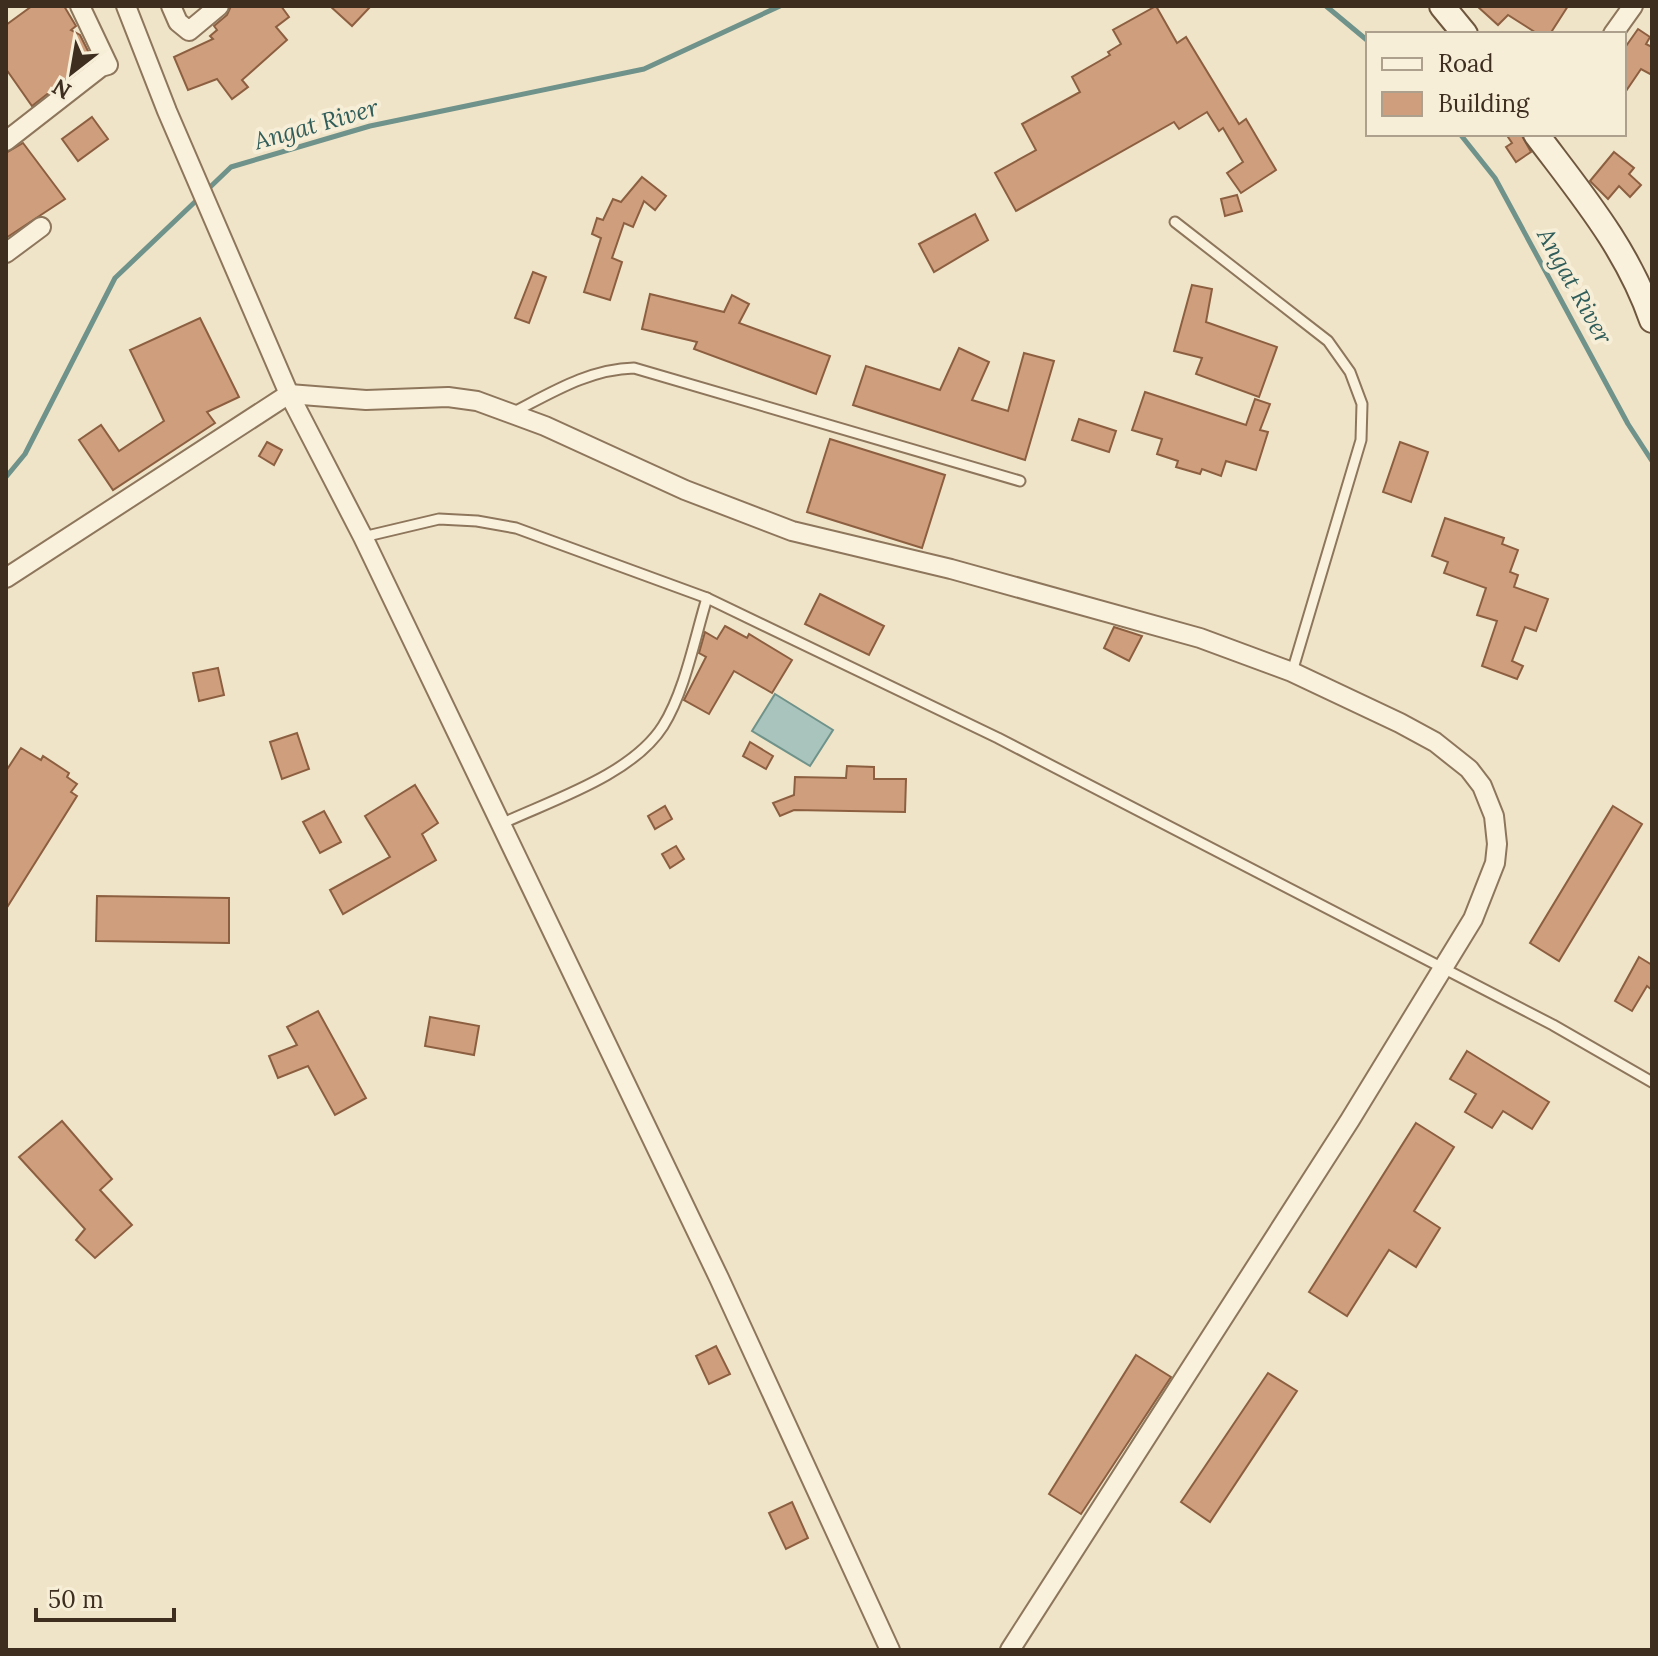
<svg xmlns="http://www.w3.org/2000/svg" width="1658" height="1656" viewBox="0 0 1658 1656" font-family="Lora,serif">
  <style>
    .water { fill: #a9c4bc; stroke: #6f938a; stroke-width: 2 }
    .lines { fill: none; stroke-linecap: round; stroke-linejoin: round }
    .stream { stroke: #6f938a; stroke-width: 5 }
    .building { fill: #cf9f7d; stroke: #8d5f41; stroke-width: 2 }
    .lane-casing { stroke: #8d765c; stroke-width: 13 }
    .street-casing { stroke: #8d765c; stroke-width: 22 }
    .secondary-casing { stroke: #6f573f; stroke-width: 28 }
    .lane { stroke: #faf1dc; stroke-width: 9 }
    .street { stroke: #faf1dc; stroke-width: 18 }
    .secondary { stroke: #faf1dc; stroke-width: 24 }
    .labels { text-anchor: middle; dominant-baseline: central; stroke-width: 8; stroke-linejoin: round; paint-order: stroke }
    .water-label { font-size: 24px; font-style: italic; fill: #2f5d5a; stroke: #f7eed8 }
  </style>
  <rect width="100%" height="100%" fill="#f0e4c8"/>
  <path class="water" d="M775,694L833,730L810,766L752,731Z"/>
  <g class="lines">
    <g class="stream">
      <path d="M1326,6L1368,41"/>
      <path d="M1460,134L1495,178L1628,424L1652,461"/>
      <path d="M206,191L231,167L370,126L644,69L780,6"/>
      <path d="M6,477L25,454L115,278L199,198"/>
    </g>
  </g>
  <g class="building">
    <path d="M32,6H64L76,26L71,30L80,35L92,59L32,106L6,69V25Z"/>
    <path d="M231,6H281L289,17L276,27L287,40L242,80L248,87L232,99L217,79L188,90L174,57L213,39L210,36L217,30L214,26L227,15Z"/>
    <path d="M330,6H371L352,26Z"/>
    <path d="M1156,6L1177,43L1186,37L1239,124L1246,119L1276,170L1241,193L1227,173L1243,162L1223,128L1219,131L1207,112L1179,129L1174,122L1016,211L995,173L1036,150L1022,124L1080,92L1072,77L1110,55L1108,52L1121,44L1113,30Z"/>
    <path d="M1477,6H1568L1550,34H1538L1508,15L1498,25Z"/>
    <path d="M1638,29L1650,37L1646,44L1652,47V75L1641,69L1624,94V49Z"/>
    <path d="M92,117L108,139L78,161L62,139Z"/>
    <path d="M1506,134H1521L1531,152L1516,162L1506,147L1512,143Z"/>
    <path d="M23,143L65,199L6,238V153Z"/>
    <path d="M1614,152L1634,168L1629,174L1641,185L1630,197L1619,186L1608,199L1590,181Z"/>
    <path d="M642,177L666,196L655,210L644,201L633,227L624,223L612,258L622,262L610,300L584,292L601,238L592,234L597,218L603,220L613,199L621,202Z"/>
    <path d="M1237,195L1242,211L1225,216L1221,199Z"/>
    <path d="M975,214L988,240L934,272L919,244Z"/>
    <path d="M533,272L546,277L529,323L515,318Z"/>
    <path d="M1192,285L1212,289L1206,322L1277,347L1259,397L1196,374L1202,358L1174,351Z"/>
    <path d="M650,294L724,312L732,295L749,304L739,323L830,356L816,394L694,349L697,342L642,329Z"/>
    <path d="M200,318L239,397L207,412L215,423L113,490L79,440L101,425L119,451L164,421L130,350Z"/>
    <path d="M959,348L989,362L972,400L1008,411L1024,353L1054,361L1025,460L853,405L866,366L940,390Z"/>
    <path d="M1145,392L1246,425L1255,399L1270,404L1260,430L1268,432L1256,470L1226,461L1221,476L1202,469L1200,474L1176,467L1178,461L1157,454L1162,439L1132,430Z"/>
    <path d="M1079,419L1116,431L1109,452L1072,440Z"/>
    <path d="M830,439L945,475L922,548L807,512Z"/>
    <path d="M267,442L282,450L274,465L259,456Z"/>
    <path d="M1400,442L1428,452L1411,502L1383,492Z"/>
    <path d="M1445,518L1504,538L1502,544L1518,550L1510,572L1518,575L1514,587L1548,599L1536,631L1525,627L1512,661L1523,666L1517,679L1482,666L1497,621L1477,615L1486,588L1444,573L1448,562L1432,556Z"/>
    <path d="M820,594L884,626L869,655L805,624Z"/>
    <path d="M725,626L747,638L749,634L792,660L772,693L734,671L709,714L684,700L706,657L699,653L705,632L717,639Z"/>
    <path d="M1114,627L1142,636L1129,661L1104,648Z"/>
    <path d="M218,668L224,695L199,701L193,673Z"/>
    <path d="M297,733L309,769L282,779L270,742Z"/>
    <path d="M750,742L773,756L766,769L743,756Z"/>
    <path d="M21,748L41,760L43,756L69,773L67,777L77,784L71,792L77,796L6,909V771Z"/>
    <path d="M847,766L874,767V779H906L905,812L794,810L780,816L773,803L794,795L795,777L846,778Z"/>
    <path d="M415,785L438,823L422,834L436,860L343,914L330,890L390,857L365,816Z"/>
    <path d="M665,806L672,819L655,829L648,816Z"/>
    <path d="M1613,806L1642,824L1559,961L1530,943Z"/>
    <path d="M324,811L341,842L320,853L303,822Z"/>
    <path d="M676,846L684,859L670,868L662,854Z"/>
    <path d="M97,896L229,898V943L96,941Z"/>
    <path d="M1639,957L1652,965V990L1647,986L1632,1011L1615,1001Z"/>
    <path d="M318,1011L366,1098L335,1115L308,1066L278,1078L269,1056L297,1045L287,1027Z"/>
    <path d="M430,1017L479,1026L474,1055L425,1046Z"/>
    <path d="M1467,1051L1549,1102L1532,1129L1503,1111L1492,1128L1465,1112L1476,1094L1450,1079Z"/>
    <path d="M62,1121L112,1179L100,1190L132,1225L95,1258L76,1240L85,1229L19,1157Z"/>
    <path d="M1416,1123L1454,1147L1414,1211L1440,1228L1416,1267L1389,1250L1347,1316L1309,1292Z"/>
    <path d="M716,1346L730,1374L709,1384L696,1356Z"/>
    <path d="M1136,1355L1171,1377L1081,1514L1049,1494Z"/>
    <path d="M1268,1373L1297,1391L1210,1522L1181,1502Z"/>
    <path d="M792,1502L808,1538L786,1549L769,1513Z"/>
  </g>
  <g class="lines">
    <g class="lane-casing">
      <g id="lane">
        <path d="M1175,222L1328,341L1350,372L1362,404L1361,440L1292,672"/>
        <path d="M512,413C551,393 589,369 634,368L1020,481"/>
        <path d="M363,537L439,519L477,521L516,528L707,598L998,738L1553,1025L1652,1082"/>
        <path d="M501,824C552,800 632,775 663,726C685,691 695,637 707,598"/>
      </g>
    </g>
    <g class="street-casing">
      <g id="street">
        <path d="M126,6L167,111L289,394L363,537L719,1278L890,1650"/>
        <path d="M171,6L178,22L189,31L219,6"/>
        <path d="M1613,34L1633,6"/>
        <path d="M6,141L101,67L108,65L80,6"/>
        <path d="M6,253L41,227"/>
        <path d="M6,578L289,394L366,400L448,397L477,401L545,426L685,490L792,531L951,569L1200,638L1292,672L1400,723L1435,742L1469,769L1482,786L1494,816L1497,844L1495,863L1473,919L1350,1120L1010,1650"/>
      </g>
    </g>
    <g class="secondary-casing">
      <g id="secondary">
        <path d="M1442,6L1465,34"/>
        <path d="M1536,134C1581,194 1627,248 1652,320"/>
      </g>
    </g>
    <use href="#lane" class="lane"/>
    <use href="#street" class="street"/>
    <use href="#secondary" class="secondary"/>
  </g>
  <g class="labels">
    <g class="water-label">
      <text transform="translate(316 124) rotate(-16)">Angat River</text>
      <text transform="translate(1575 286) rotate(61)">Angat River</text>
    </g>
  </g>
  <rect width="1658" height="1656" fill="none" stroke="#3d2e20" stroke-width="16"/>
  <rect x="1366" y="32" width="260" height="104" fill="#f7eed8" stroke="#ada18e" stroke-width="2"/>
  <rect x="1382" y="58" width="40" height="12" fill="#faf1dc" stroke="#ada18e" stroke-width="2"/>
  <text x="1438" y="72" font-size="24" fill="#3d2e20">Road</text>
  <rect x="1382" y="92" width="40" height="24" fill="#cf9f7d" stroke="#ada18e" stroke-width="2"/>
  <text x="1438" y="112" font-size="24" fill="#3d2e20">Building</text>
  <g transform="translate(72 72) rotate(211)" stroke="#f7eed8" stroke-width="6" paint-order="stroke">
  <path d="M0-6L14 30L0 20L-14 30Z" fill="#3d2e20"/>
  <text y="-12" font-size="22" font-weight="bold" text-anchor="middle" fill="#3d2e20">N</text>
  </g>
  <path d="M36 1608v12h138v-12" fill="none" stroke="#3d2e20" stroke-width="4"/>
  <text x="48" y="1608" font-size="24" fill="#3d2e20" stroke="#f7eed8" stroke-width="6" paint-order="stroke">50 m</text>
</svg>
